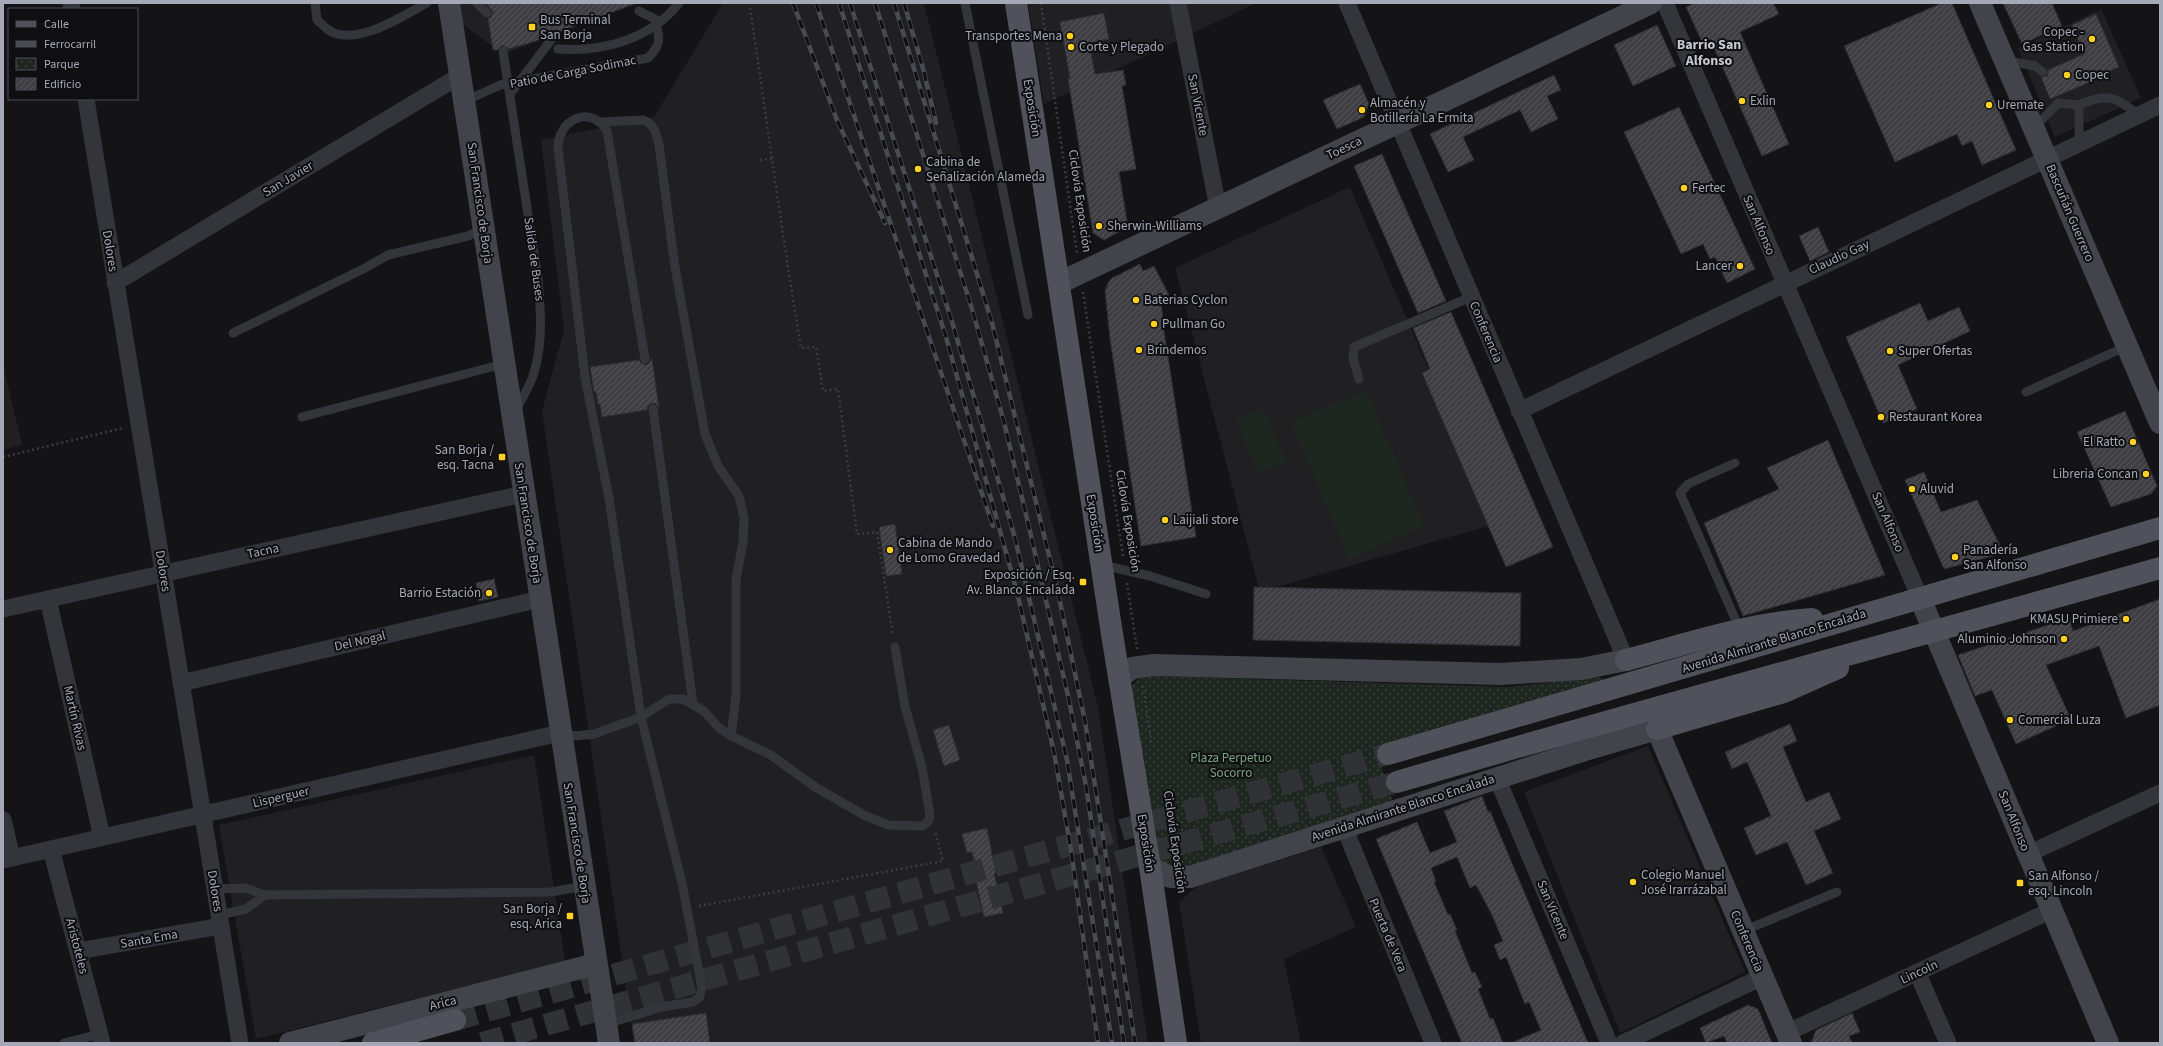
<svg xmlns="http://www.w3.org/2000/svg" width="2163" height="1046" viewBox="0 0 2163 1046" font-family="'Source Sans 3',sans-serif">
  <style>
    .built { fill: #202023 }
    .green { fill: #1e2620 }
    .park { fill: url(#park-dots) }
    .building { fill: url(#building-hatch); stroke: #2e2e32 }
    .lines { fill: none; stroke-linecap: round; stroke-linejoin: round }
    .primary-tunnel { stroke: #313236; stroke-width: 22; stroke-dasharray: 22 11; stroke-linecap: butt }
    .path { stroke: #3a3c42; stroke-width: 2.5; stroke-dasharray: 2 3; stroke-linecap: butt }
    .lane { stroke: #34353b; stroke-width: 9 }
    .street { stroke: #34353b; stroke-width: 17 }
    .secondary { stroke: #42434b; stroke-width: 22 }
    .primary { stroke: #50515a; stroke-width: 22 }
    .rail-casing { stroke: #494a52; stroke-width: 4.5 }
    .rail { stroke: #0f0f11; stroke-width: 3; stroke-dasharray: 9; stroke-linecap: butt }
    .lane-bridge { stroke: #34353b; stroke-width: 9 }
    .poi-dot { fill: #ffd122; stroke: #0f0f11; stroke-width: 1.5 }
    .labels { text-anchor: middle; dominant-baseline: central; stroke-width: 4; stroke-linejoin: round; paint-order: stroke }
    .poi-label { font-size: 13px; fill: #a4a8b7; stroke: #0f0f11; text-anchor: start }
    .street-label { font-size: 13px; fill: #a4a8b7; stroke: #0f0f11 }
    .park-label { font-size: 13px; fill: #7aa482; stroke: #0f0f11 }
    .neighbourhood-label { font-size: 14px; font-weight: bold; fill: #c6c8d3; stroke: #0f0f11 }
  </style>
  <defs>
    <pattern id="park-dots" width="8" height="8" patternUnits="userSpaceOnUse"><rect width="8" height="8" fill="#1e2620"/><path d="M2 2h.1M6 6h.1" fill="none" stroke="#3c433e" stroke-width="1.8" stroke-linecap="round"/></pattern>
    <pattern id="building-hatch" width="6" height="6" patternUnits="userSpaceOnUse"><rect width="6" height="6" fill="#3e3e43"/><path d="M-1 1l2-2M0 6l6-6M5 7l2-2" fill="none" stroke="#57575c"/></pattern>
  </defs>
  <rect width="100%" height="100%" fill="#141416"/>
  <g class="built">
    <path d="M435,3H639L503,54Z"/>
    <path d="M723,3H924L1098,707L1148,1043H634L542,411L564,330L541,140L654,117Z"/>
    <path d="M1028,3H1256L1044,104Z"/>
    <path d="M2101,9L2141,98L2055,137L2018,48Z"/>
    <path d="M1350,187L1495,524L1260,592L1175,268Z"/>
    <path d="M3,364L22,445L3,450Z"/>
    <path d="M1648,746L1745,972L1620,1033L1524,792Z"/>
    <path d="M534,755L565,961L256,1039L219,825Z"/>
    <path d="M1321,847L1356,927L1284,959L1301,1043H1201L1179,902L1198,886Z"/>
  </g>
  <g class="green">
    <path d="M1366,390L1424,526L1349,559L1291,422Z"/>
    <path d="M1263,408L1286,461L1258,473L1236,420Z"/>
  </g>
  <path class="park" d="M1154,676L1509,687L1594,677L1605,679L1376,750L1394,805L1181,874L1160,865L1130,688L1138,679Z"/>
  <g class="building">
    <path d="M486,3H633L634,4L559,32L552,30L546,37L536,41L509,49L502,45L497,50H493L488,19L491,17L493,12Z"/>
    <path d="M1695,3H1773L1779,14L1740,32L1789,144L1762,156L1710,39L1702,42L1686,7Z"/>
    <path d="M1942,3H1952L2016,150L1982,165L1972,141L1962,146L1957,134L1895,162L1844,46Z"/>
    <path d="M2003,3H2052L2062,26L2022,44Z"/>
    <path d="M1104,13L1109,39L1089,43L1095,74L1123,70L1126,85L1122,86L1136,169L1119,172L1128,227L1104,240L1093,233L1068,79L1070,78L1060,22Z"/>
    <path d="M2096,14L2119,67L2094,78L2095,80L2050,99L2041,77L2048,76V70L2084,54L2072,25Z"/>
    <path d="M1657,25L1676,66L1633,86L1614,45Z"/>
    <path d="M1554,75L1561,90L1547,96L1558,119L1531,132L1520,110L1463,137L1474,160L1448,172L1430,134Z"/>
    <path d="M1360,84L1369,104L1364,117L1337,129L1323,100Z"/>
    <path d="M1679,107L1755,269L1727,283L1715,257L1710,259L1703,244L1681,254L1624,132Z"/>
    <path d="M1382,154L1446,301L1418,313L1354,166Z"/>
    <path d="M1818,227L1829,252L1810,261L1799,236Z"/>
    <path d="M1140,264L1143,271L1154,266L1170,297L1161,302L1164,331L1196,537L1141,546L1110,339L1105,291L1108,283L1112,278Z"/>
    <path d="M1920,303L1928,321L1959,307L1970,331L1898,365L1917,409L1883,423L1846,337Z"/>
    <path d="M1451,312L1553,547L1506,567L1422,373L1430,369L1413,328Z"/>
    <path d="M652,358L659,408L656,404L652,403L648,406L647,410L602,417L600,404H598L596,392H594L590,367L639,360L641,363L646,365L649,363Z"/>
    <path d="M2125,411L2157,486L2151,494L2111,507L2077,432Z"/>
    <path d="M1828,440L1885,575L1743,616L1704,523L1779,489L1767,468Z"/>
    <path d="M1924,472L1941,512L1977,500L2004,553L1944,569L1905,480Z"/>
    <path d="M895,524L902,574L886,576L879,527Z"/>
    <path d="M494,579L498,597L479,601L476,583Z"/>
    <path d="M1254,587L1521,593L1520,646L1253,640Z"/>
    <path d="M2160,599V705L2126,718L2099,646L2046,665L2071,719L2016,744L1992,690L1975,696L1958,655L2069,618L2073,631Z"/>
    <path d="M1790,724L1797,741L1783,747L1806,802L1829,792L1841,819L1814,831L1833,873L1806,885L1787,842L1756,855L1744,828L1771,816L1747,762L1732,769L1725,752Z"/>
    <path d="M949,725L960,760L944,766L933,730Z"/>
    <path d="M1482,796L1488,812L1490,811L1588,1043H1511L1541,1030L1529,1002L1525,1004L1506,957L1500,960L1494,945L1503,941L1492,915L1476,885L1470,888L1457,857L1431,868L1436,881L1434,882L1448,915L1450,914L1457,930L1455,931L1472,973L1475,972L1482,987L1478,989L1490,1019L1493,1018L1503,1043H1462L1376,839L1417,822L1430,853L1457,842L1444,811Z"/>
    <path d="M987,828L996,873H994L1003,913L984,917L976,881H979L972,852L967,853L962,834Z"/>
    <path d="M1748,1005L1758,1009L1772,1043H1727L1724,1036L1706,1043L1700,1028Z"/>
    <path d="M706,1013L710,1043H635L632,1024Z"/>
    <path d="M1852,1013L1860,1032L1849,1036L1852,1043H1811L1816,1030Z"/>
  </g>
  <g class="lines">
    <g class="primary-tunnel">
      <path d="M455,1020L1388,754"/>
      <path d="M482,1043L1397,782"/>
    </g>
    <g class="path">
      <path d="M1041,3L1077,254"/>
      <path d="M750,8C767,121 782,235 801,348L816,347L823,391L838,389L857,534L877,532L893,636"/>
      <path d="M760,160L773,158"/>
      <path d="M1083,292L1123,556"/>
      <path d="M3,457L123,428"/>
      <path d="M1127,583L1137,649"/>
      <path d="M1143,686L1152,746"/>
      <path d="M699,906L943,861L935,831"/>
    </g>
    <g class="lane">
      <path d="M315,3L317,20C322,24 328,31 334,33C363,43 402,16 427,3"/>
      <path d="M477,3L487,13"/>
      <path d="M965,3L1028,315"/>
      <path d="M2005,60L2035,66L2043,72"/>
      <path d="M465,101L500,85L648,58C663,43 659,37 655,19L639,11"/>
      <path d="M2058,103L2079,105"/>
      <path d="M600,122L643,120C655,124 656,134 659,145L675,267L705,434L718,466L739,496L744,518L743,542L736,580V696L731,736"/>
      <path d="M2034,128L2058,103"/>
      <path d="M2079,143V105C2109,92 2114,97 2139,115"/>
      <path d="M233,333L365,268L388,255L468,236L484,228"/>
      <path d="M1359,379L1353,358L1354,347L1471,297"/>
      <path d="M2026,392L2127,346"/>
      <path d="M653,409L693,704"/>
      <path d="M516,410C522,398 530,386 534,373C543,342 541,312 538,280"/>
      <path d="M302,417L503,364"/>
      <path d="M1735,463L1688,484L1680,493L1740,630"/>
      <path d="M1102,565L1150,576L1206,594"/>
      <path d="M561,733L575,736L594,734L641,717L669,699H683L704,711L718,727L731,736L771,755L815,787L864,815L888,825L923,826L929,820L930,815L922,767L905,707L895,647"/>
      <path d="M215,889L245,888L265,895L551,892L584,886"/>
      <path d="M219,915L246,909L265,895"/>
      <path d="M1743,931L1837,892"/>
      <path d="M606,1024L662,1007L692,1002L699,998L702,988L682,883L641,717L609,498L585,377L558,148C558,119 591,104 607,131L645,359"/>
      <path d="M64,1043L100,1034"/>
    </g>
    <g class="street">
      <path d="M71,3L72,9"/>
      <path d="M1178,3L1218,208"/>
      <path d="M1347,3L1626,660"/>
      <path d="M1665,3L1920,598"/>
      <path d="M86,99L240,1043"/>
      <path d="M115,283L461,75"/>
      <path d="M1519,411L2160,105"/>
      <path d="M48,599L102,837"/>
      <path d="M3,609L523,494"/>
      <path d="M181,683L540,599"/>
      <path d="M1497,778L1609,1043"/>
      <path d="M3,820L12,858"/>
      <path d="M1344,827L1433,1043"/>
      <path d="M51,849L102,1043"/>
      <path d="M2028,854L2160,793"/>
      <path d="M3,860L560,733"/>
      <path d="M78,951L221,926"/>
      <path d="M1917,972L1948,1043"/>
      <path d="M1786,1033L2052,910"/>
      <path d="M1623,1043L1762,977"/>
    </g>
    <g class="secondary">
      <path d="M449,3L609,1043"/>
      <path d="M1980,3L2160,423"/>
      <path d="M1059,283L1651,3"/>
      <path d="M1920,598L2108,1043"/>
      <path d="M1119,678L1132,668L1154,665L1500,674L1581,669L1626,660"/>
      <path d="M1150,867L1170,877H1190L1585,750L1657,729L1791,1043"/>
      <path d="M290,1043L596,964"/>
    </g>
    <g class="primary">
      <path d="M1016,3L1112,634L1150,867L1176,1043"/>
      <path d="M1626,660C1687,644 1749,623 1812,619"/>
      <path d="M1657,729L1784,692L1838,668"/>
      <path d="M1388,754L2160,528"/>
      <path d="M1397,782C1651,707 1906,640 2160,568"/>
      <path d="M373,1043L455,1020"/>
    </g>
    <g class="rail-casing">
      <g id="rail">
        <path d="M793,3L837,120L885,223"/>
        <path d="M816,3L993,526"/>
        <path d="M839,3L946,337L1017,592L1054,752L1071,850L1098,1043"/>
        <path d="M850,3L953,325L1015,538L1067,760L1112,1043"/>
        <path d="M875,3L972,309L1004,422L1028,523L1069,700L1086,786L1124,1043"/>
        <path d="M894,3L992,323L1057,588L1085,721L1135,1043"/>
        <path d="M904,3L924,72L936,123"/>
      </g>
    </g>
    <use href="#rail" class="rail"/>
    <g class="lane-bridge">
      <path d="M558,49C602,52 650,40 679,3"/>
      <path d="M503,51L538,280"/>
      <path d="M510,94L554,36"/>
    </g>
  </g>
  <g class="poi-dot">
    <rect x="528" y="23" width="8" height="8" rx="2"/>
    <circle cx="1070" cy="36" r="4"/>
    <circle cx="2092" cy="39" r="4"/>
    <circle cx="1071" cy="47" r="4"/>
    <circle cx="2067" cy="75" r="4"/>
    <circle cx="1742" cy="101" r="4"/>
    <circle cx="1989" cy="105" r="4"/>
    <circle cx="1362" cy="110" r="4"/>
    <circle cx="918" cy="169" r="4"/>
    <circle cx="1684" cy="188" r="4"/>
    <circle cx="1099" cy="226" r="4"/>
    <circle cx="1740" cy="266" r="4"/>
    <circle cx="1136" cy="300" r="4"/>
    <circle cx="1154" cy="324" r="4"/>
    <circle cx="1139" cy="350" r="4"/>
    <circle cx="1890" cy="351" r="4"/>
    <circle cx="1881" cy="417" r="4"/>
    <circle cx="2133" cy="442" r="4"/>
    <rect x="498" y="453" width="8" height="8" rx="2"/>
    <circle cx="2146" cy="474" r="4"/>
    <circle cx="1912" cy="489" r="4"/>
    <circle cx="1165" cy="520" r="4"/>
    <circle cx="890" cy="550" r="4"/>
    <circle cx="1955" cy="557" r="4"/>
    <rect x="1079" y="578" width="8" height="8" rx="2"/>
    <circle cx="489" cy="593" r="4"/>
    <circle cx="2126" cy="619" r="4"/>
    <circle cx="2064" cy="639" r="4"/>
    <circle cx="2010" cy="720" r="4"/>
    <circle cx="1633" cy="882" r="4"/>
    <rect x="2016" y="879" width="8" height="8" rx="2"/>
    <rect x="566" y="912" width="8" height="8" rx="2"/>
  </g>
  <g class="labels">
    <g class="poi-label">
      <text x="540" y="20">Bus Terminal<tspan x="540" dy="15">San Borja</tspan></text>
      <text x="2084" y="32" text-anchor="end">Copec -<tspan x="2084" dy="15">Gas Station</tspan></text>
      <text x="1062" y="36" text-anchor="end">Transportes Mena</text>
      <text x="1079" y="47">Corte y Plegado</text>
      <text x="2075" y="75">Copec</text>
      <text x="1750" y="101">Exlin</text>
      <text x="1370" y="103">Almacén y<tspan x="1370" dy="15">Botillería La Ermita</tspan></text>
      <text x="1997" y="105">Uremate</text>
      <text x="926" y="162">Cabina de<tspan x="926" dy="15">Señalización Alameda</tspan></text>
      <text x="1692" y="188">Fertec</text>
      <text x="1107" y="226">Sherwin-Williams</text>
      <text x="1732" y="266" text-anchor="end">Lancer</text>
      <text x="1144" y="300">Baterias Cyclon</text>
      <text x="1162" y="324">Pullman Go</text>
      <text x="1147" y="350">Brindemos</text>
      <text x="1898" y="351">Super Ofertas</text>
      <text x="1889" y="417">Restaurant Korea</text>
      <text x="2125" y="442" text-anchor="end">El Ratto</text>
      <text x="494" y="450" text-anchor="end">San Borja /<tspan x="494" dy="15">esq. Tacna</tspan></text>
      <text x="2138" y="474" text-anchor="end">Libreria Concan</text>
      <text x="1920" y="489">Aluvid</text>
      <text x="1173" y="520">Laijiali store</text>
      <text x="898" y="543">Cabina de Mando<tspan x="898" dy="15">de Lomo Gravedad</tspan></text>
      <text x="1963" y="550">Panadería<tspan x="1963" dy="15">San Alfonso</tspan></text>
      <text x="1075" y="575" text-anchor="end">Exposición / Esq.<tspan x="1075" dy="15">Av. Blanco Encalada</tspan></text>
      <text x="481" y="593" text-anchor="end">Barrio Estación</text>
      <text x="2118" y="619" text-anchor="end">KMASU Primiere</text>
      <text x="2056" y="639" text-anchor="end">Aluminio Johnson</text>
      <text x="2018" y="720">Comercial Luza</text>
      <text x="1641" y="875">Colegio Manuel<tspan x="1641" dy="15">José Irarrázabal</tspan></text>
      <text x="2028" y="876">San Alfonso /<tspan x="2028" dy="15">esq. Lincoln</tspan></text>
      <text x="562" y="909" text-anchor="end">San Borja /<tspan x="562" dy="15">esq. Arica</tspan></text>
    </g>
    <g class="street-label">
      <text transform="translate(573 72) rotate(-11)">Patio de Carga Sodimac</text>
      <text transform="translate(1198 105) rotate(79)">San Vicente</text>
      <text transform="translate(1032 108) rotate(81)">Exposición</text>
      <text transform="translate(1344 148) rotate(-25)">Toesca</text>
      <text transform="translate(288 179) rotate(-31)">San Javier</text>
      <text transform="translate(1080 201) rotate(82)">Ciclovía Exposición</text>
      <text transform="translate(480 203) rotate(82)">San Francisco de Borja</text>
      <text transform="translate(2070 213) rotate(67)">Bascuñán Guerrero</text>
      <text transform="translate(1759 225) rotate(67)">San Alfonso</text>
      <text transform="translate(110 251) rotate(81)">Dolores</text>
      <text transform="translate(1839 257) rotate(-25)">Claudio Gay</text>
      <text transform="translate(534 259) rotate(82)">Salida de Buses</text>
      <text transform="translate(1486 332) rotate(67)">Conferencia</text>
      <text transform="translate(1128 521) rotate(81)">Ciclovía Exposición</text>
      <text transform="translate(1888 522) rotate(67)">San Alfonso</text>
      <text transform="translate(528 523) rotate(81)">San Francisco de Borja</text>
      <text transform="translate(1095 523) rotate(81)">Exposición</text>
      <text transform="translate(263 551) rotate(-12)">Tacna</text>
      <text transform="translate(163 571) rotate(81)">Dolores</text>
      <text transform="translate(360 641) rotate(-13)">Del Nogal</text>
      <text transform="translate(1774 641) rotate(-17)">Avenida Almirante Blanco Encalada</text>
      <text transform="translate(75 718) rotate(77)">Martín Rivas</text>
      <text transform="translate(281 797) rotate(-13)">Lisperguer</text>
      <text transform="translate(1403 808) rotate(-18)">Avenida Almirante Blanco Encalada</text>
      <text transform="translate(2014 821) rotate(68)">San Alfonso</text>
      <text transform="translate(1175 842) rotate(82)">Ciclovía Exposición</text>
      <text transform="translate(577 843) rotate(81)">San Francisco de Borja</text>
      <text transform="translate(1146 843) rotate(81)">Exposición</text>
      <text transform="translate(215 891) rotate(81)">Dolores</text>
      <text transform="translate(1553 910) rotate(67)">San Vicente</text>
      <text transform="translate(1388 935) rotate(67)">Puerta de Vera</text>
      <text transform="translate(149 939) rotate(-10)">Santa Ema</text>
      <text transform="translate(1747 941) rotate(67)">Conferencia</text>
      <text transform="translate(77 946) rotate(75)">Aristoteles</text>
      <text transform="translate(1919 972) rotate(-25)">Lincoln</text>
      <text transform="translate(443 1003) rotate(-14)">Arica</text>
    </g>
    <g class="park-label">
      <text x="1231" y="758">Plaza Perpetuo<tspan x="1231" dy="15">Socorro</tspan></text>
    </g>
    <g class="neighbourhood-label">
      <text x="1709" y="45">Barrio San<tspan x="1709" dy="16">Alfonso</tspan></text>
    </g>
  </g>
  <rect width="2163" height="1046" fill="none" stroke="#a4a8b7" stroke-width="8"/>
  <rect x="8" y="8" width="130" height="92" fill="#0f0f11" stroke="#4b4c53"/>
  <rect x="16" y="21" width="20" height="6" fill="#50515a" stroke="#4b4c53"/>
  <text x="44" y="28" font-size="12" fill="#a4a8b7">Calle</text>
  <rect x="16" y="41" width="20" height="6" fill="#494a52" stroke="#4b4c53"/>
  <text x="44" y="48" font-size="12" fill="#a4a8b7">Ferrocarril</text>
  <rect x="16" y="58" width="20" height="12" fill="url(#park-dots)" stroke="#4b4c53"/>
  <text x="44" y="68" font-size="12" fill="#a4a8b7">Parque</text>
  <rect x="16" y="78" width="20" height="12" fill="url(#building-hatch)" stroke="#4b4c53"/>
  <text x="44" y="88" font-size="12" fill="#a4a8b7">Edificio</text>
</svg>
